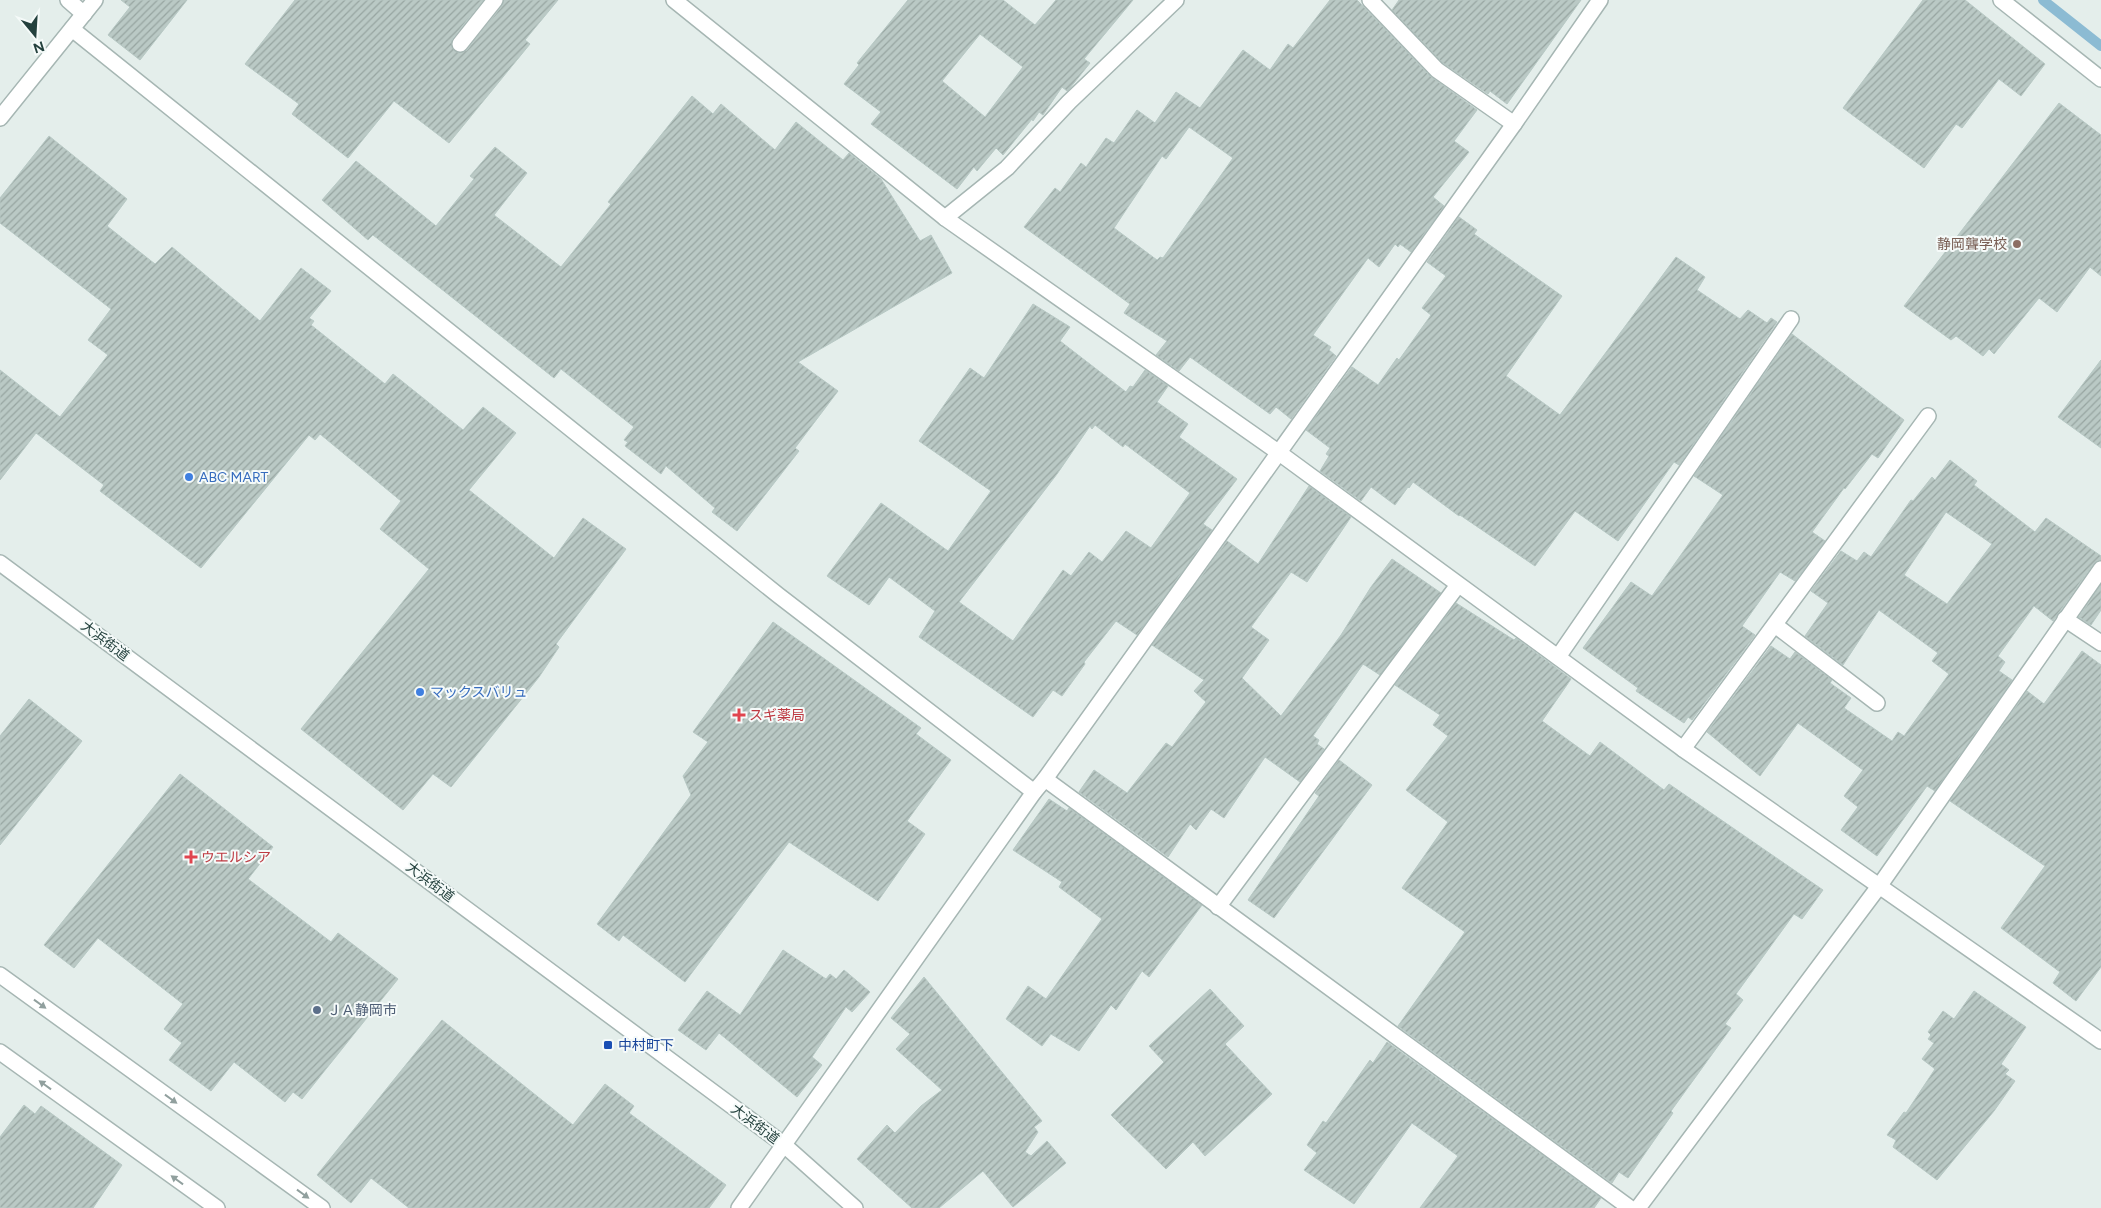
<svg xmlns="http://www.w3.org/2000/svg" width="2101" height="1208" viewBox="0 0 2101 1208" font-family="Figtree,'Noto Sans JP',sans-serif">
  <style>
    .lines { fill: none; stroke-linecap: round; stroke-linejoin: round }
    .stream { stroke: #8cbbd3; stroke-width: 10 }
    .building { fill: url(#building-hatch); stroke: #b7c8c4; fill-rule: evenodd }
    .minor-casing { stroke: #a6b6b3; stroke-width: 18 }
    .minor { stroke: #fff; stroke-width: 15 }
    .oneway { fill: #91a09e }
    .education-dot { fill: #8d6e63; stroke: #f5faf9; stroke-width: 2 }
    .shop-dot { fill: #3f7fe0; stroke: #f5faf9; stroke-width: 2 }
    .health-dot { fill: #e0444e; stroke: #f5faf9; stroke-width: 2 }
    .service-dot { fill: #5c6f8a; stroke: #f5faf9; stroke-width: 2 }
    .transit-dot { fill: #1a4fb4; stroke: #f5faf9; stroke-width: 2 }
    .labels { text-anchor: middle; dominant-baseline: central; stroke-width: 4; stroke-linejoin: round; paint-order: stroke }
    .education-label { font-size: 14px; fill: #785e54; stroke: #f5faf9; text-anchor: end }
    .shop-label { font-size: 14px; fill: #366cbe; stroke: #f5faf9; text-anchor: start }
    .street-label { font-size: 14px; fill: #23403d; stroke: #f5faf9 }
    .health-label { font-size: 14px; fill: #be3a42; stroke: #f5faf9; text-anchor: start }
    .service-label { font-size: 14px; fill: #4e5e75; stroke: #f5faf9; text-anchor: start }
    .transit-label { font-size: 14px; fill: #164399; stroke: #f5faf9; text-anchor: start }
  </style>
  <defs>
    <pattern id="building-hatch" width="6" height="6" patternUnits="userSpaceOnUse" patternTransform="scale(1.25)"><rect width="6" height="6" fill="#bac9c5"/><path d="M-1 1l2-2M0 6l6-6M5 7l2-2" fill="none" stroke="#97a5a1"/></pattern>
  </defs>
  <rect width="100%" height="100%" fill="#e4eeeb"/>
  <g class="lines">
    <path class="stream" d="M2043,0L2101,46"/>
  </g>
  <g class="building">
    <path d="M121,0H187L140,60L108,35L130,7Z"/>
    <path d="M295,0H483L452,39V48L459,53L467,50L502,6L504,0H558L525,40L530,44L449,143L394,101L348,158L292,114L299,104L245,64Z"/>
    <path d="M908,0H1003L1035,25L1056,0H1133L1084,59L1090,63L1070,88L1067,91L1062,87L1043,115L1039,112L1033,121L1032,119L1003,155L996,148L977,171L974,167L957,189L871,124L881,112L844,84L859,65L857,63ZM980,34L1023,67L985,117L942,81Z"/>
    <path d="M1330,0H1357L1430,76L1477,110L1454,141L1469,152L1433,197L1444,206L1411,252L1400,244L1398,247L1395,244L1379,267L1368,258L1313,335L1331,347L1329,350L1336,356L1291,419L1276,407L1270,414L1190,357L1179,371L1156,355L1167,341L1124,313L1130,304L1024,227L1055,188L1060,192L1081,163L1086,167L1106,138L1114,143L1137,110L1155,123L1176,92L1200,108L1243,50L1270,70L1288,44L1293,48ZM1189,127L1233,158L1163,258L1160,257L1157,260L1114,228L1162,156L1166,159Z"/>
    <path d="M1399,0H1581L1507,104L1490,91L1488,94L1443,63L1392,10Z"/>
    <path d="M1923,0H1965L2045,64L2021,96L1999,79L1962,128L1956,124L1924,168L1843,108Z"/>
    <path d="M692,96L713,114L721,104L775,150L796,122L843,160L849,153L881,179L920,241L931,235L952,273L798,362L838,391L795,448L799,451L737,531L712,512L715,508L666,466L661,474L625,446L628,442L624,440L634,427L561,369L554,378L373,235L368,240L322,200L356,161L436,226L474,179L470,176L495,147L527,173L494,215L561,267L611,204L608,202Z"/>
    <path d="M2059,103L2101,135V276L2090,267L2057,312L2039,298L1994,354L1989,349L1983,356L1956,336L1951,340L1904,306Z"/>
    <path d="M49,136L127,199L107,226L155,264L172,247L260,321L301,268L331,291L309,318L314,321L311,325L385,384L393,374L463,430L483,407L516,433L469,490L554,558L583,518L626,549L556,644L559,647L539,677L451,787L433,774L403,810L301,729L429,569L380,529L401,501L320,434L315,440L309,435L201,568L100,491L104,485L36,433L0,480V370L60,417L108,355L88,340L111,309L0,223V198Z"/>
    <path d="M1459,217L1477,230L1474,234L1562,296L1506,376L1560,415L1676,257L1705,277L1697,290L1740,319L1748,310L1767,323L1771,318L1777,322L1679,465L1674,462L1618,541L1575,511L1535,566L1460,515L1459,516L1413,482L1409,488L1408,487L1395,505L1371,487L1361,501L1320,471L1329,456L1326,454L1330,448L1306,430L1352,367L1378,385L1397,358L1399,360L1431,315L1422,308L1446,276L1427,262Z"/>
    <path d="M1033,304L1070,327L1060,341L1126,392L1130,386L1133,387L1145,370L1168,386L1157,402L1188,424L1179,437L1237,479L1203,524L1212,530L1137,635L1116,621L1084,662L1085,664L1062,696L1053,690L1033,717L919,637L935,611L889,577L869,605L827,576L881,503L948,551L991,491L919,441L970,368L984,378ZM1095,425L1123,447L1125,444L1190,493L1151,548L1126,531L1102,562L1089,552L1071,576L1063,570L1013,641L959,602L1057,474L1090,426L1092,429Z"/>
    <path d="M1792,334L1904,420L1878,458L1872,454L1845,489L1844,488L1812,532L1825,541L1795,581L1780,572L1742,626L1755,635L1692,720L1688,717L1684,723L1636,691L1638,688L1583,648L1631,582L1652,596L1723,495L1694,476Z"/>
    <path d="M2101,360V448L2058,417Z"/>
    <path d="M1950,460L1977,481L1974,485L2035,532L2046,518L2101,556V560L2093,564L2053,621L2034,606L1998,656L2005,662L1999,671L2012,680L1935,791L1927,786L1877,856L1841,830L1858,807L1844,796L1863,770L1798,723L1760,776L1707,732L1771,646L1790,659L1795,652L1832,680L1830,683L1851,698L1844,708L1892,741L1898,732L1904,736L1949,674L1932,661L1938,653L1879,610L1843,665L1805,636L1828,603L1811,591L1841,551L1857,561L1864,552L1871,557L1911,500L1913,501L1932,477L1935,480ZM1946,512L1992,544L1947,604L1904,575Z"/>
    <path d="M1309,486L1351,517L1307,582L1291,572L1251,627L1269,640L1242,678L1281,716L1341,635L1371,587L1392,559L1441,593L1380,675L1363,664L1313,736L1319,740L1317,744L1324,749L1300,782L1265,757L1224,818L1211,809L1196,830L1190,824L1168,857L1079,792L1094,770L1127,793L1166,743L1172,747L1206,702L1194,691L1204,680L1152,645L1227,541L1258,564Z"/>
    <path d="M2101,585V610L2091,625L2079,617Z"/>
    <path d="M1456,603L1514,640L1516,638L1571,679L1542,721L1590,756L1600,742L1664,790L1669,784L1823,890L1802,919L1794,914L1736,994L1743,1000L1725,1024L1731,1028L1671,1111L1673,1113L1628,1178L1619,1172L1612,1183L1398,1026L1465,932L1402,888L1448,822L1406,790L1448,736L1433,725L1440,715L1395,685Z"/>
    <path d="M773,622L921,728L916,734L951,760L907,821L925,834L878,901L789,842L685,982L623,935L619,941L597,924L691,795L683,776L708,742L693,732Z"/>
    <path d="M2082,651L2101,665V967L2076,1001L2053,983L2060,972L2001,928L2045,866L1950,801L2027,691L2044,704Z"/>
    <path d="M29,699L82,741L0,845V736Z"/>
    <path d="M1339,760L1372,785L1274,918L1248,900L1319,796L1315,793Z"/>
    <path d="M180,774L273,847L248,879L331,942L338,933L398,979L302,1099L293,1092L285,1102L234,1062L211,1091L169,1060L182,1043L164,1029L183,1004L98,938L74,968L44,945Z"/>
    <path d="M1049,799L1067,811L1069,808L1202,905L1149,977L1142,971L1116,1010L1111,1005L1079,1051L1051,1034L1042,1046L1006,1019L1028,986L1046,999L1102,919L1059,887L1062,882L1013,850Z"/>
    <path d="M783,950L826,979L830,974L836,979L844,970L870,992L852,1012L846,1007L812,1057L822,1065L797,1097L719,1033L706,1050L678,1030L707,991L740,1015Z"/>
    <path d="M924,977L1042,1121L1034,1127L1038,1132L1025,1152L1031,1156L1047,1141L1066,1163L1013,1207L983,1171L939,1208H912L857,1159L887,1125L895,1133L921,1106L942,1090L896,1049L910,1034L891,1018Z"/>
    <path d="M1210,989L1244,1026L1225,1044L1272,1094L1205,1156L1193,1142L1166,1169L1111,1115L1164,1062L1149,1046Z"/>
    <path d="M1974,991L2026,1027L2001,1064L2009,1070L2005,1074L2015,1081L1994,1111L1937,1180L1893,1147L1896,1140L1887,1135L1904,1112L1906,1113L1935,1069L1922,1059L1934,1043L1928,1039L1931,1035L1928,1032L1943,1011L1954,1019Z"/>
    <path d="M442,1020L573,1125L605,1084L634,1106L629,1113L726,1185L709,1208H409L371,1178L351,1203L317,1175Z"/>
    <path d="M1387,1042L1601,1198L1594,1208H1420L1458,1156L1412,1123L1354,1204L1304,1170L1317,1153L1307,1145L1323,1121L1326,1123L1370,1060L1373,1063Z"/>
    <path d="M24,1105L35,1114L41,1106L122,1165L93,1208H0V1137Z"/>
  </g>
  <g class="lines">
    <g class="minor-casing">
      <g id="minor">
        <path d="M68,0L84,14"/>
        <path d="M674,0L945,218L1278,452L1683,749L2101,1041"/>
        <path d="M1370,0L1437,70L1514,124"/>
        <path d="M2001,0L2101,79"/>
        <path d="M72,29L778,595L1034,792"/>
        <path d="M460,44L495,0"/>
        <path d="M0,118L95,0"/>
        <path d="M945,218L1007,168L1069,102L1176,0"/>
        <path d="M0,563L783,1144L855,1208"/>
        <path d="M2065,619L2101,643"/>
        <path d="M1775,625L1877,703"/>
        <path d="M1558,657L1791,319"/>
        <path d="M1683,749L1928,416"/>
        <path d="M1045,779L1630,1208"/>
        <path d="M1218,907L1458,585"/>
        <path d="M0,975L322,1208"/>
        <path d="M0,1052L217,1208"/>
        <path d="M739,1208L1034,792L1045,779L1514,124L1600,0"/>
        <path d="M1638,1208L1880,885L2101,569"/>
      </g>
    </g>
    <use href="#minor" class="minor"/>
  </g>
  <defs><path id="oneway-solid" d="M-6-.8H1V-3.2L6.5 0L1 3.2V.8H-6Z" transform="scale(1.25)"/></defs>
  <g class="oneway">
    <use href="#oneway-solid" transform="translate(40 1004) rotate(36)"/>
    <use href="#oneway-solid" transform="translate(45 1085) rotate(-144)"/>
    <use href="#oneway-solid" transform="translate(171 1099) rotate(36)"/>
    <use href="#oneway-solid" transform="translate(177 1180) rotate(-144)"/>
    <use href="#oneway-solid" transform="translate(303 1194) rotate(36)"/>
  </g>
  <circle class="education-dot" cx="2017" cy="244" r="5"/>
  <g class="shop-dot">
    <circle cx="189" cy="477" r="5"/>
    <circle cx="420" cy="692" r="5"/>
  </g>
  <g class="health-dot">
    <path d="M736.5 707.5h5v5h5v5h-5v5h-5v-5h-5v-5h5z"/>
    <path d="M188.5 849.5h5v5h5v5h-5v5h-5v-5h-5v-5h5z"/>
  </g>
  <circle class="service-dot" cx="317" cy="1010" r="5"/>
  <rect class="transit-dot" x="603" y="1040" width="10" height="10" rx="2.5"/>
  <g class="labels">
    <g class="education-label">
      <text x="2007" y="244">静岡聾学校</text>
    </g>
    <g class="shop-label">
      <text x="199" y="477">ABC MART</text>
      <text x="430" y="692">マックスバリュ</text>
    </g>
    <g class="street-label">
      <text transform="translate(105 641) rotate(37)">大浜街道</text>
      <text transform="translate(430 882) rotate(37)">大浜街道</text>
      <text transform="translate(755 1124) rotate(37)">大浜街道</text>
    </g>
    <g class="health-label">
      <text x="749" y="715">スギ薬局</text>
      <text x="201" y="857">ウエルシア</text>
    </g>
    <g class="service-label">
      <text x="327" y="1010">ＪＡ静岡市</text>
    </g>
    <g class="transit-label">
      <text x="618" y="1045">中村町下</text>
    </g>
  </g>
  <g transform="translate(35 35) rotate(162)" stroke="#f5faf9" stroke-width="4" paint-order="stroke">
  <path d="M0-4L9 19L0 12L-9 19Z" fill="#23403d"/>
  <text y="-8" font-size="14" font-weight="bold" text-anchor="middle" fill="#23403d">N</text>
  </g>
</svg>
